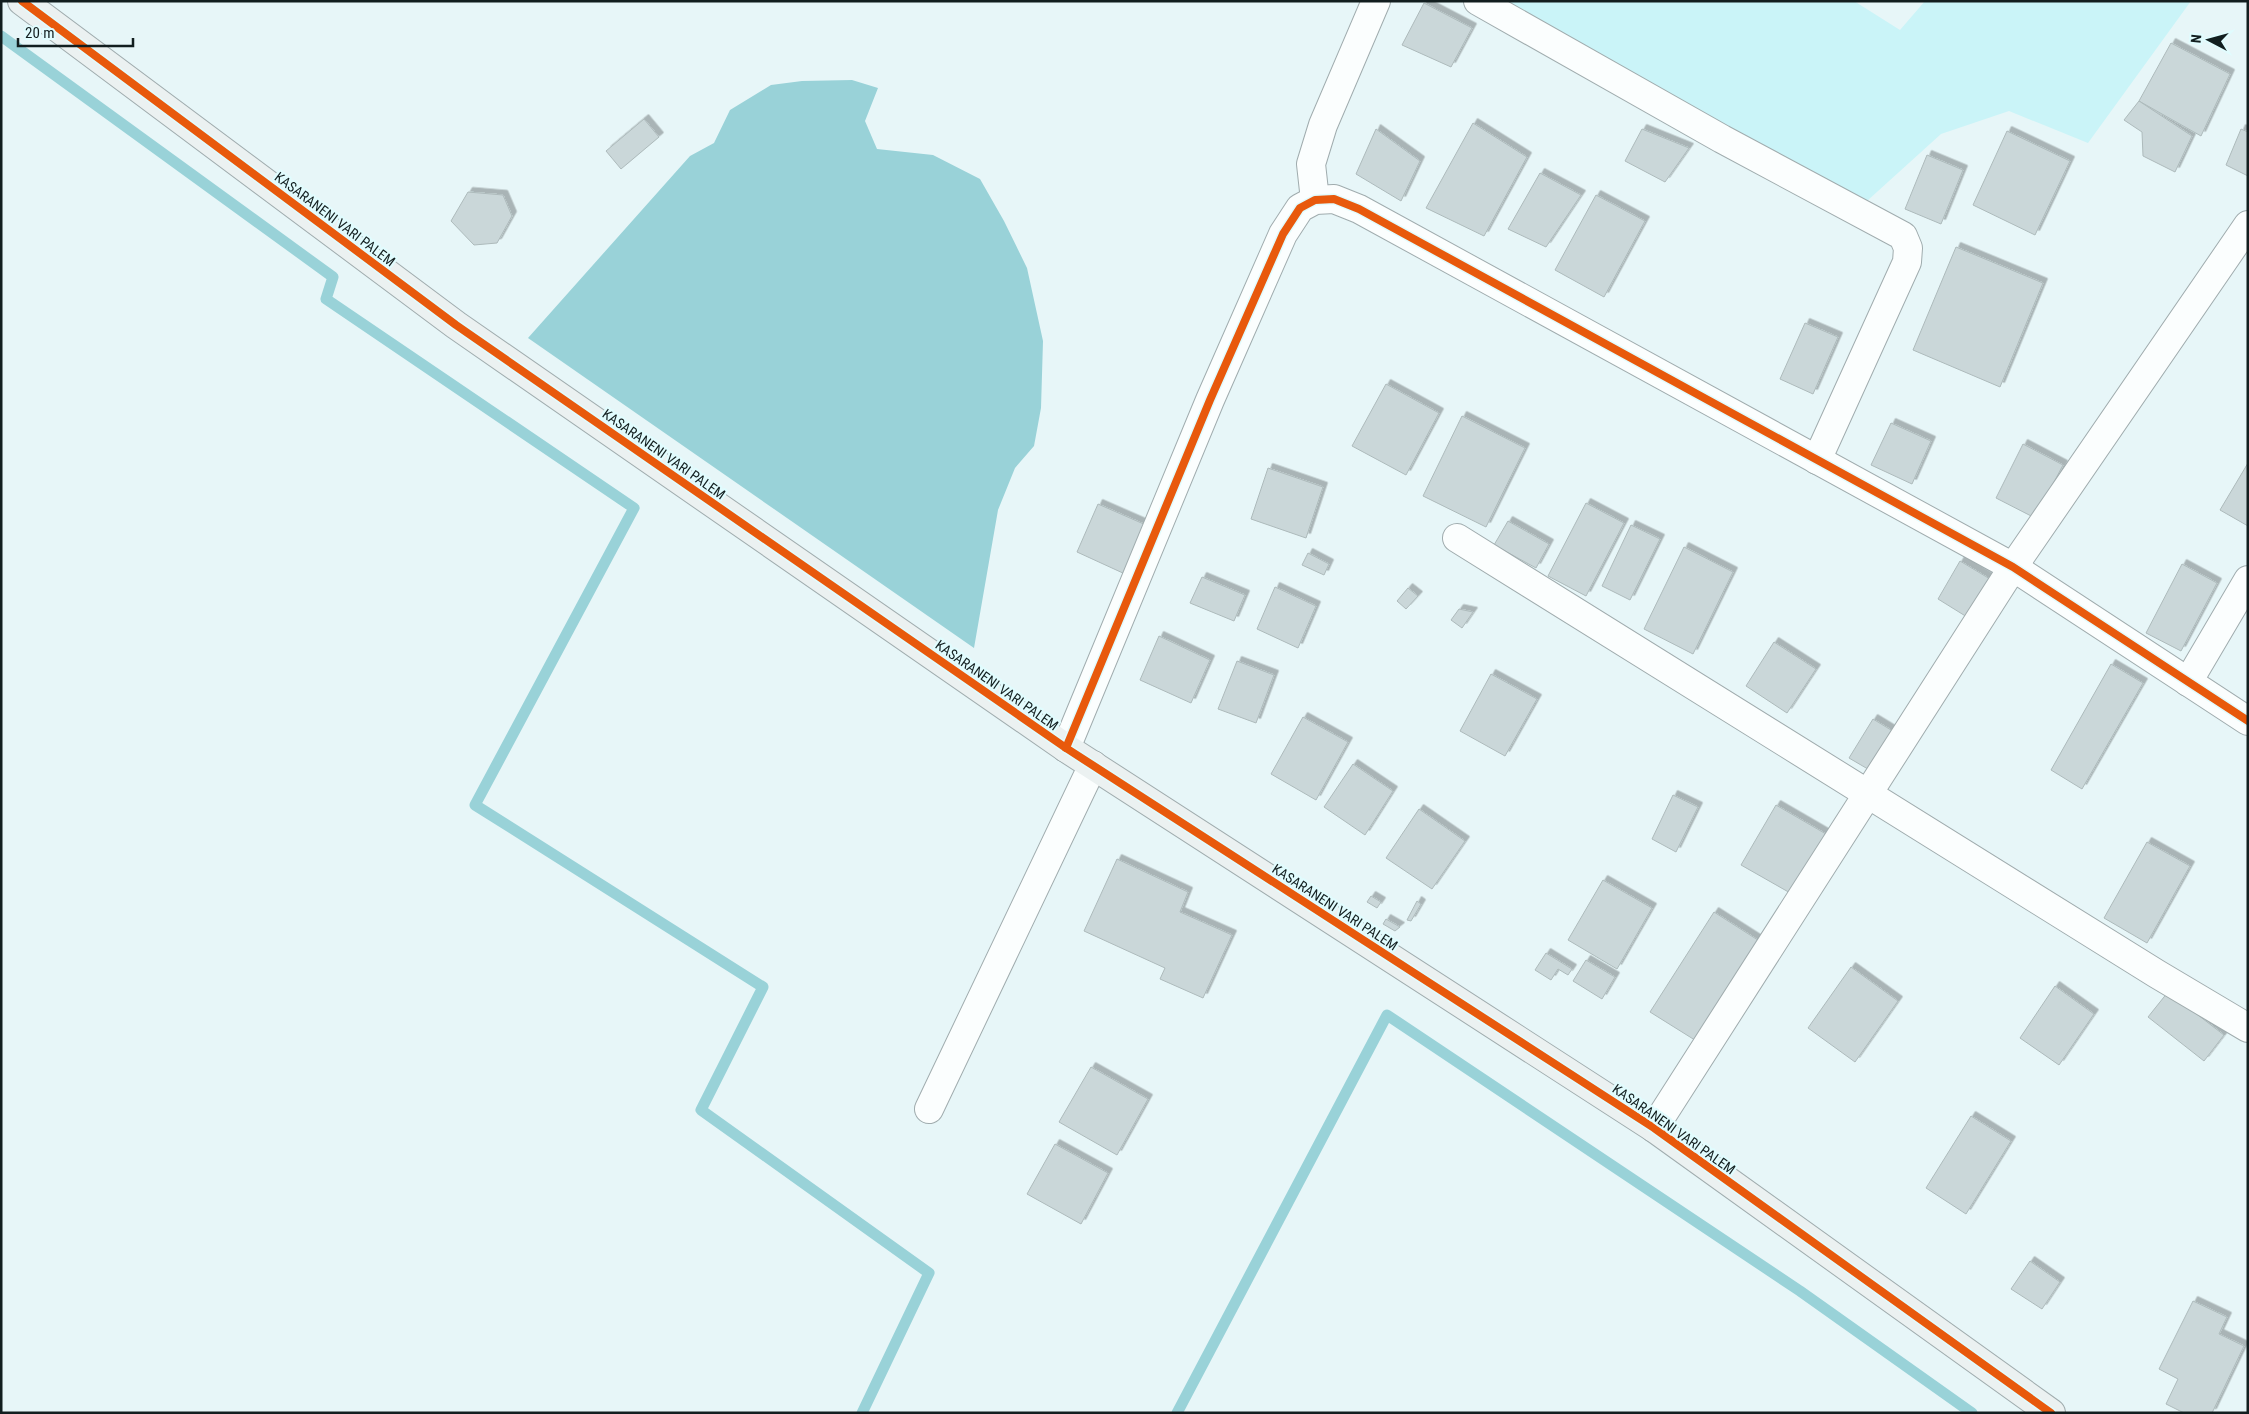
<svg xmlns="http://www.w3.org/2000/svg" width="2249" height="1414" viewBox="0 0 2249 1414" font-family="'Roboto Condensed',sans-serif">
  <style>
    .green { fill: #caf4f8 }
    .water { fill: #99d2d8 }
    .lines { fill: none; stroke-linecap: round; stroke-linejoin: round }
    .stream { stroke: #99d2d8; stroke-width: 11 }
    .building { fill: #cad7d9; stroke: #adbabb; filter: url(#shadow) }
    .street-casing { stroke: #a0acae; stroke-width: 30 }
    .secondary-casing { stroke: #a0acae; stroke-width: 30 }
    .street { stroke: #fbfefe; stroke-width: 28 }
    .secondary { stroke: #ebf1f1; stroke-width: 28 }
    .cycleway-casing { stroke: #e1fcfe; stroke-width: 11 }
    .cycleway { stroke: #e8590c; stroke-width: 8 }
    .labels { text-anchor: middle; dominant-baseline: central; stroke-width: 4.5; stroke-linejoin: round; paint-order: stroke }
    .street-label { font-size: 14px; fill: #121e1f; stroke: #e1fcfe }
  </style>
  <defs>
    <filter id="shadow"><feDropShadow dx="4.5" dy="-4.5" stdDeviation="0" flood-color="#0004"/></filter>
  </defs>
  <rect width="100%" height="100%" fill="#e7f6f8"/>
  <path class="green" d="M1501,1H1854L1900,30L1925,1H2191L2088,143L2009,111L1941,134L1867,201L1799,167Z"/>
  <path class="water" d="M852,80L878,88L865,121L877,149L933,155L980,179L1004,221L1027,268L1043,341L1041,408L1034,446L1015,468L998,510L974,648L528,338L690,156L714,143L730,110L771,85L802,81Z"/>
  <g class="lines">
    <g class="stream">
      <path d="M1,36L333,277L326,299L634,508L475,805L763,987L701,1110L929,1273L862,1413"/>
      <path d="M1177,1413L1387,1015L1800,1291L1972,1413"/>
    </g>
  </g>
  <g class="building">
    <path d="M1424,3L1472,28L1451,67L1402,45Z"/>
    <path d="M2171,43L2230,74L2201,136L2139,101Z"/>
    <path d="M2139,101L2192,136L2175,172L2143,156L2142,132L2124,120Z"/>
    <path d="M644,119L659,137L621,169L606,151Z"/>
    <path d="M1473,123L1527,157L1484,236L1426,208Z"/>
    <path d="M1376,129L1420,161L1401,201L1356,174Z"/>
    <path d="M1642,129L1689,148L1665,182L1625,161Z"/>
    <path d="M2241,129L2248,132V176L2226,165Z"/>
    <path d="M2007,131L2070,161L2035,235L1973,205Z"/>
    <path d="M1927,155L1963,170L1941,224L1905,209Z"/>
    <path d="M1540,173L1581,195L1546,247L1508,229Z"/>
    <path d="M468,192L503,195L512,216L497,243L474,245L451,221Z"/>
    <path d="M1596,195L1645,221L1604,297L1555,270Z"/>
    <path d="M1956,247L2043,283L2000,387L1913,350Z"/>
    <path d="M1805,323L1838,337L1813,394L1780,379Z"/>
    <path d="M1386,384L1439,413L1406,475L1352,446Z"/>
    <path d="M1462,416L1525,448L1486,527L1423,496Z"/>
    <path d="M1891,423L1931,441L1912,484L1871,465Z"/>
    <path d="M2023,444L2063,465L2035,518L1996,498Z"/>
    <path d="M2248,463V526L2220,510Z"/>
    <path d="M1268,468L1323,487L1306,538L1251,519Z"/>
    <path d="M1586,503L1624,523L1586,596L1548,576Z"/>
    <path d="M1098,504L1146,525L1125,574L1077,552Z"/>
    <path d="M1508,521L1549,544L1536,568L1494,545Z"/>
    <path d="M1631,525L1660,539L1630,600L1602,586Z"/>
    <path d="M1684,547L1733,572L1693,654L1644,629Z"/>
    <path d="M1308,553L1329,564L1324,575L1302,565Z"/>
    <path d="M1960,561L1990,579L1967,617L1938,599Z"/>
    <path d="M2182,564L2217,583L2181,651L2146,633Z"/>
    <path d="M1202,577L1245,595L1234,621L1190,603Z"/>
    <path d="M1275,587L1316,606L1298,648L1257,629Z"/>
    <path d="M1408,588L1418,596L1406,609L1397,601Z"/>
    <path d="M1459,609L1473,612L1462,628L1451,620Z"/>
    <path d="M1159,636L1210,660L1191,703L1140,680Z"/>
    <path d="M1774,642L1816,669L1787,713L1746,686Z"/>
    <path d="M1237,661L1274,675L1256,723L1218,709Z"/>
    <path d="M2111,664L2143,683L2082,789L2051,770Z"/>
    <path d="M1491,674L1537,699L1505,756L1460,731Z"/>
    <path d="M1303,717L1348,742L1316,800L1271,774Z"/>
    <path d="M1873,719L1896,733L1873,772L1849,758Z"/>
    <path d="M1353,764L1393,791L1365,835L1324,807Z"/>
    <path d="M1673,795L1698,807L1676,852L1652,839Z"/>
    <path d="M1776,805L1826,834L1792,894L1741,865Z"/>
    <path d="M1419,809L1465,841L1432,889L1386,858Z"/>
    <path d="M2147,842L2190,866L2147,943L2104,918Z"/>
    <path d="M1117,859L1188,892L1180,912L1232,935L1203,998L1160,979L1165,968L1084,931Z"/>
    <path d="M1603,880L1652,908L1617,969L1568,940Z"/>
    <path d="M1371,896L1381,902L1377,908L1367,902Z"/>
    <path d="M1417,901L1421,904L1411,921L1407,920Z"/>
    <path d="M1714,912L1761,942L1698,1042L1650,1012Z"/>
    <path d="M1386,919L1400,927L1395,931L1383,924Z"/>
    <path d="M1546,953L1572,969L1568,975L1558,969L1551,980L1535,970Z"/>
    <path d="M1586,960L1615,977L1602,999L1573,981Z"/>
    <path d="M1851,967L1898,1001L1855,1062L1808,1028Z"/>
    <path d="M2055,986L2094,1014L2059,1065L2020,1038Z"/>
    <path d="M2168,992L2224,1035L2204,1061L2148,1017Z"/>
    <path d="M1091,1067L1148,1099L1117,1155L1059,1122Z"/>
    <path d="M1971,1116L2011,1141L1966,1214L1926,1188Z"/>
    <path d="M1055,1144L1108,1173L1081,1224L1027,1194Z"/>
    <path d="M2030,1261L2060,1282L2042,1309L2011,1289Z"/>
    <path d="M2193,1301L2227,1317L2219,1334L2244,1346L2212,1413H2184L2166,1404L2178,1379L2159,1369Z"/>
  </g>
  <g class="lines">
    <g class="street-casing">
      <g id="street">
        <path d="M1478,1L1722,139L1903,236L1908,248L1907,262L1817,460"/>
        <path d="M1315,200L1311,164L1323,125L1376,1"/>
        <path d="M1457,538L2157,974L2248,1028"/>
        <path d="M2188,682L2248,580"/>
        <path d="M1066,748L1210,400L1283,234L1300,208L1315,200L1334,199L1359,209L2013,567L2248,721"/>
        <path d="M929,1109L1093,765"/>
        <path d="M1654,1128L2013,567L2248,225"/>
      </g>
    </g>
    <g class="secondary-casing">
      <path id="secondary" d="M22,1L456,325L1066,748L1654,1128L2051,1413"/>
    </g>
    <use href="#street" class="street"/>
    <use href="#secondary" class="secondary"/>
    <g class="cycleway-casing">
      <g id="cycleway">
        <path d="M22,1L456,325L1066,748L1654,1128L2051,1413"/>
        <path d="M1066,748L1210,400L1283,234L1300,208L1315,200L1334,199L1359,209L2013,567L2248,721"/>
      </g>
    </g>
    <use href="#cycleway" class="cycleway"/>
  </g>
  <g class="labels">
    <g class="street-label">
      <text transform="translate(335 219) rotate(37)">KASARANENI VARI PALEM</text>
      <text transform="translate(664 454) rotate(35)">KASARANENI VARI PALEM</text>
      <text transform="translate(997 685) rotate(35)">KASARANENI VARI PALEM</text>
      <text transform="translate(1335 907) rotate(33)">KASARANENI VARI PALEM</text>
      <text transform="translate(1674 1129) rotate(35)">KASARANENI VARI PALEM</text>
    </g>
  </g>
  <rect width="2249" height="1414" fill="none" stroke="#121e1f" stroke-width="5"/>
  <g transform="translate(2209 40) rotate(276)" stroke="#e1fcfe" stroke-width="4" paint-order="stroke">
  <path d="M0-4L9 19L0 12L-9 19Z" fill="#121e1f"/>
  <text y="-8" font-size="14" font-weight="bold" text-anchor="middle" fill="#121e1f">N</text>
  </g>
  <path d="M18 38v8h115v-8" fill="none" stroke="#121e1f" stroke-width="2.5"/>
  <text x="25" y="38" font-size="15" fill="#121e1f" stroke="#e1fcfe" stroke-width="4" paint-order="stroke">20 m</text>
</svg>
